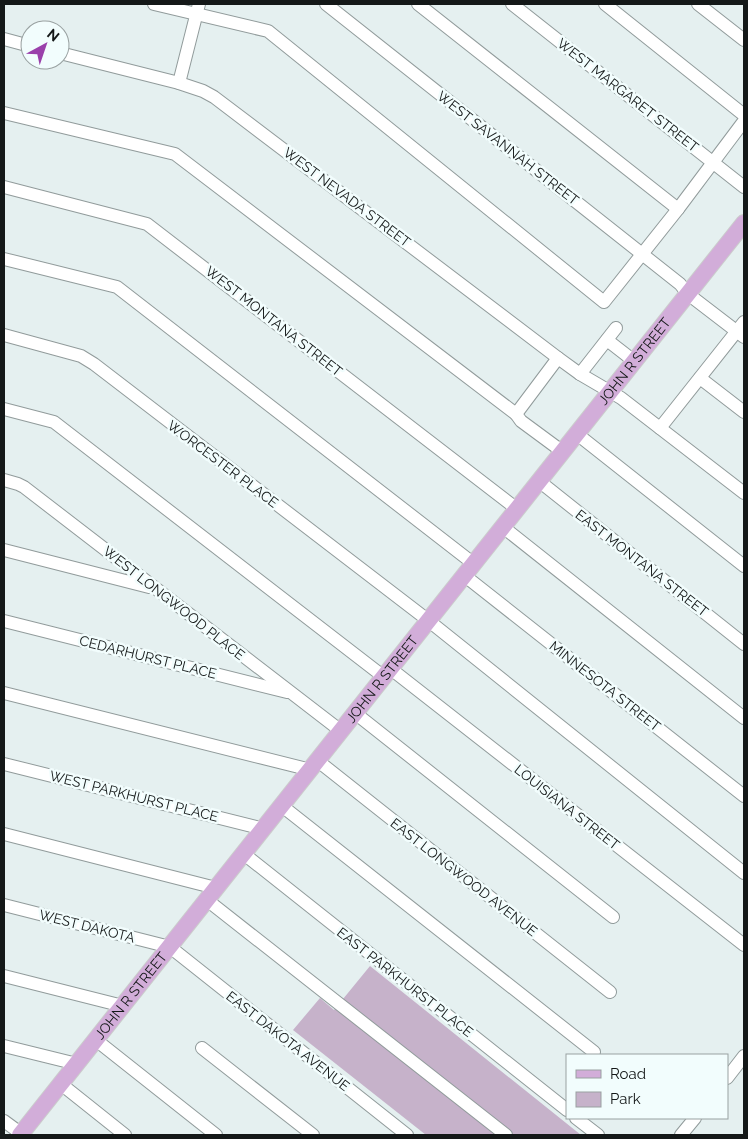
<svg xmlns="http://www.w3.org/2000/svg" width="748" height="1139" viewBox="0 0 748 1139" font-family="Raleway,sans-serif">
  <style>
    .green { fill: #c6b2ca }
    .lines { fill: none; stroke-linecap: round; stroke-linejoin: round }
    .minor-casing { stroke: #919b9b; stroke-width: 14 }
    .major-casing { stroke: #cbcccc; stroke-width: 18 }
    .minor { stroke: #fff; stroke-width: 12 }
    .major { stroke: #d2add9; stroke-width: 16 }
    .labels { text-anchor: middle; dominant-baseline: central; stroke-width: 5; stroke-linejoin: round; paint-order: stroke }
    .street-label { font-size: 14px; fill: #141818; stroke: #f2fdfd }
  </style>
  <rect width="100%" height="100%" fill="#e5f0f0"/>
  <path class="green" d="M370,966L581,1135H426L293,1030L320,998L334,1010Z"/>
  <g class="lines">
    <g class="minor-casing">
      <g id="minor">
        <path d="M154,4L268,31L604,302L678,209L744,121"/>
        <path d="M326,4L680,284L688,294L744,337"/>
        <path d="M418,4L678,209"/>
        <path d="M512,4L744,187"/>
        <path d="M605,4L744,115"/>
        <path d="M698,4L744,40"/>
        <path d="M4,39L30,46"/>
        <path d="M60,53L179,83L203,91L214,97L558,358L580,374L621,398L744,493"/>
        <path d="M179,83L199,4"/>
        <path d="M4,113L175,154L516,414"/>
        <path d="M4,187L147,224L517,509"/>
        <path d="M4,259L117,287L474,564"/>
        <path d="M4,335L81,356L94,364L429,621L744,873"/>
        <path d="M607,340L634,361"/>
        <path d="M558,358L516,414L521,421L563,452"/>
        <path d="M580,374L616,328"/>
        <path d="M700,378L744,412"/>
        <path d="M4,409L54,422L384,677"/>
        <path d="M660,428L744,322"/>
        <path d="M577,434L744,566"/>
        <path d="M4,480L18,484L24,487L341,731"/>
        <path d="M539,481L744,644"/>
        <path d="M503,527L744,718"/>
        <path d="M4,550L149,587"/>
        <path d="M465,576L744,796"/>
        <path d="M4,621L287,692"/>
        <path d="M391,669L744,945"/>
        <path d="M4,693L311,770"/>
        <path d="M355,713L613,917"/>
        <path d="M318,761L610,992"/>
        <path d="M4,764L264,829"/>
        <path d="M282,806L594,1052"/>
        <path d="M4,834L216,888"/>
        <path d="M244,854L567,1110"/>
        <path d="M207,900L506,1135"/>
        <path d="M4,905L170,947L407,1135"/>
        <path d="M4,976L123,1006"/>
        <path d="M96,1040L216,1135"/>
        <path d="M4,1046L77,1064"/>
        <path d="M202,1048L313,1135"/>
        <path d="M727,1078L744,1056"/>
        <path d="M61,1084L125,1135"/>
        <path d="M576,1118L598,1135"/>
        <path d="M4,1121L23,1135"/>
        <path d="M681,1135L695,1118"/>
      </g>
    </g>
    <g class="major-casing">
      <g id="major">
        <path id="s1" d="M20,1135L744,223"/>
      </g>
    </g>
    <use href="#minor" class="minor"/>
    <use href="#major" class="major"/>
  </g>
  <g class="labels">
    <g class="street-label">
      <text transform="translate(628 95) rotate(38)">WEST MARGARET STREET</text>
      <text transform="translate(508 148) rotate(38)">WEST SAVANNAH STREET</text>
      <text transform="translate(347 197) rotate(37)">WEST NEVADA STREET</text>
      <text transform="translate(274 321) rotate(38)">WEST MONTANA STREET</text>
      <text stroke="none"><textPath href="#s1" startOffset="988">JOHN R STREET</textPath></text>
      <text transform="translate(223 464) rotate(37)">WORCESTER PLACE</text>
      <text transform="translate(642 563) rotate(38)">EAST MONTANA STREET</text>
      <text transform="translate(174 603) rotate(38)">WEST LONGWOOD PLACE</text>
      <text transform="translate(148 657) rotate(14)">CEDARHURST PLACE</text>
      <text stroke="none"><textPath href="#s1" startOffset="582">JOHN R STREET</textPath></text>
      <text transform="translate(605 686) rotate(38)">MINNESOTA STREET</text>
      <text transform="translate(134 796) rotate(14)">WEST PARKHURST PLACE</text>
      <text transform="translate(567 807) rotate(38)">LOUISIANA STREET</text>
      <text transform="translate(464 877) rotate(38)">EAST LONGWOOD AVENUE</text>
      <text transform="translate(87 926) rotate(14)">WEST DAKOTA</text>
      <text transform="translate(405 982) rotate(38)">EAST PARKHURST PLACE</text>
      <text stroke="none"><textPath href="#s1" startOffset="178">JOHN R STREET</textPath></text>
      <text transform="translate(288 1041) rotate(38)">EAST DAKOTA AVENUE</text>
    </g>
  </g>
  <rect width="748" height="1139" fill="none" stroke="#141818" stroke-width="10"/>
  <rect x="566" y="1054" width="162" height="65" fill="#f2fdfd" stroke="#99a1a1"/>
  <rect x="576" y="1070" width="25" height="8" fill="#d2add9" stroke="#99a1a1"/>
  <text x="610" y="1079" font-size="15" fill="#141818">Road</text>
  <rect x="576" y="1092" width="25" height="15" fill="#c6b2ca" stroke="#99a1a1"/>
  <text x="610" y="1104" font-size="15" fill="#141818">Park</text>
  <g transform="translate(45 45) rotate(40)"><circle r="24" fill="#f2fdfd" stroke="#99a1a1"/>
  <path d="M0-4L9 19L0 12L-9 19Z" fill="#9a40ab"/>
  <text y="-8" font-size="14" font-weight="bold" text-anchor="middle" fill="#141818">N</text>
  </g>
</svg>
